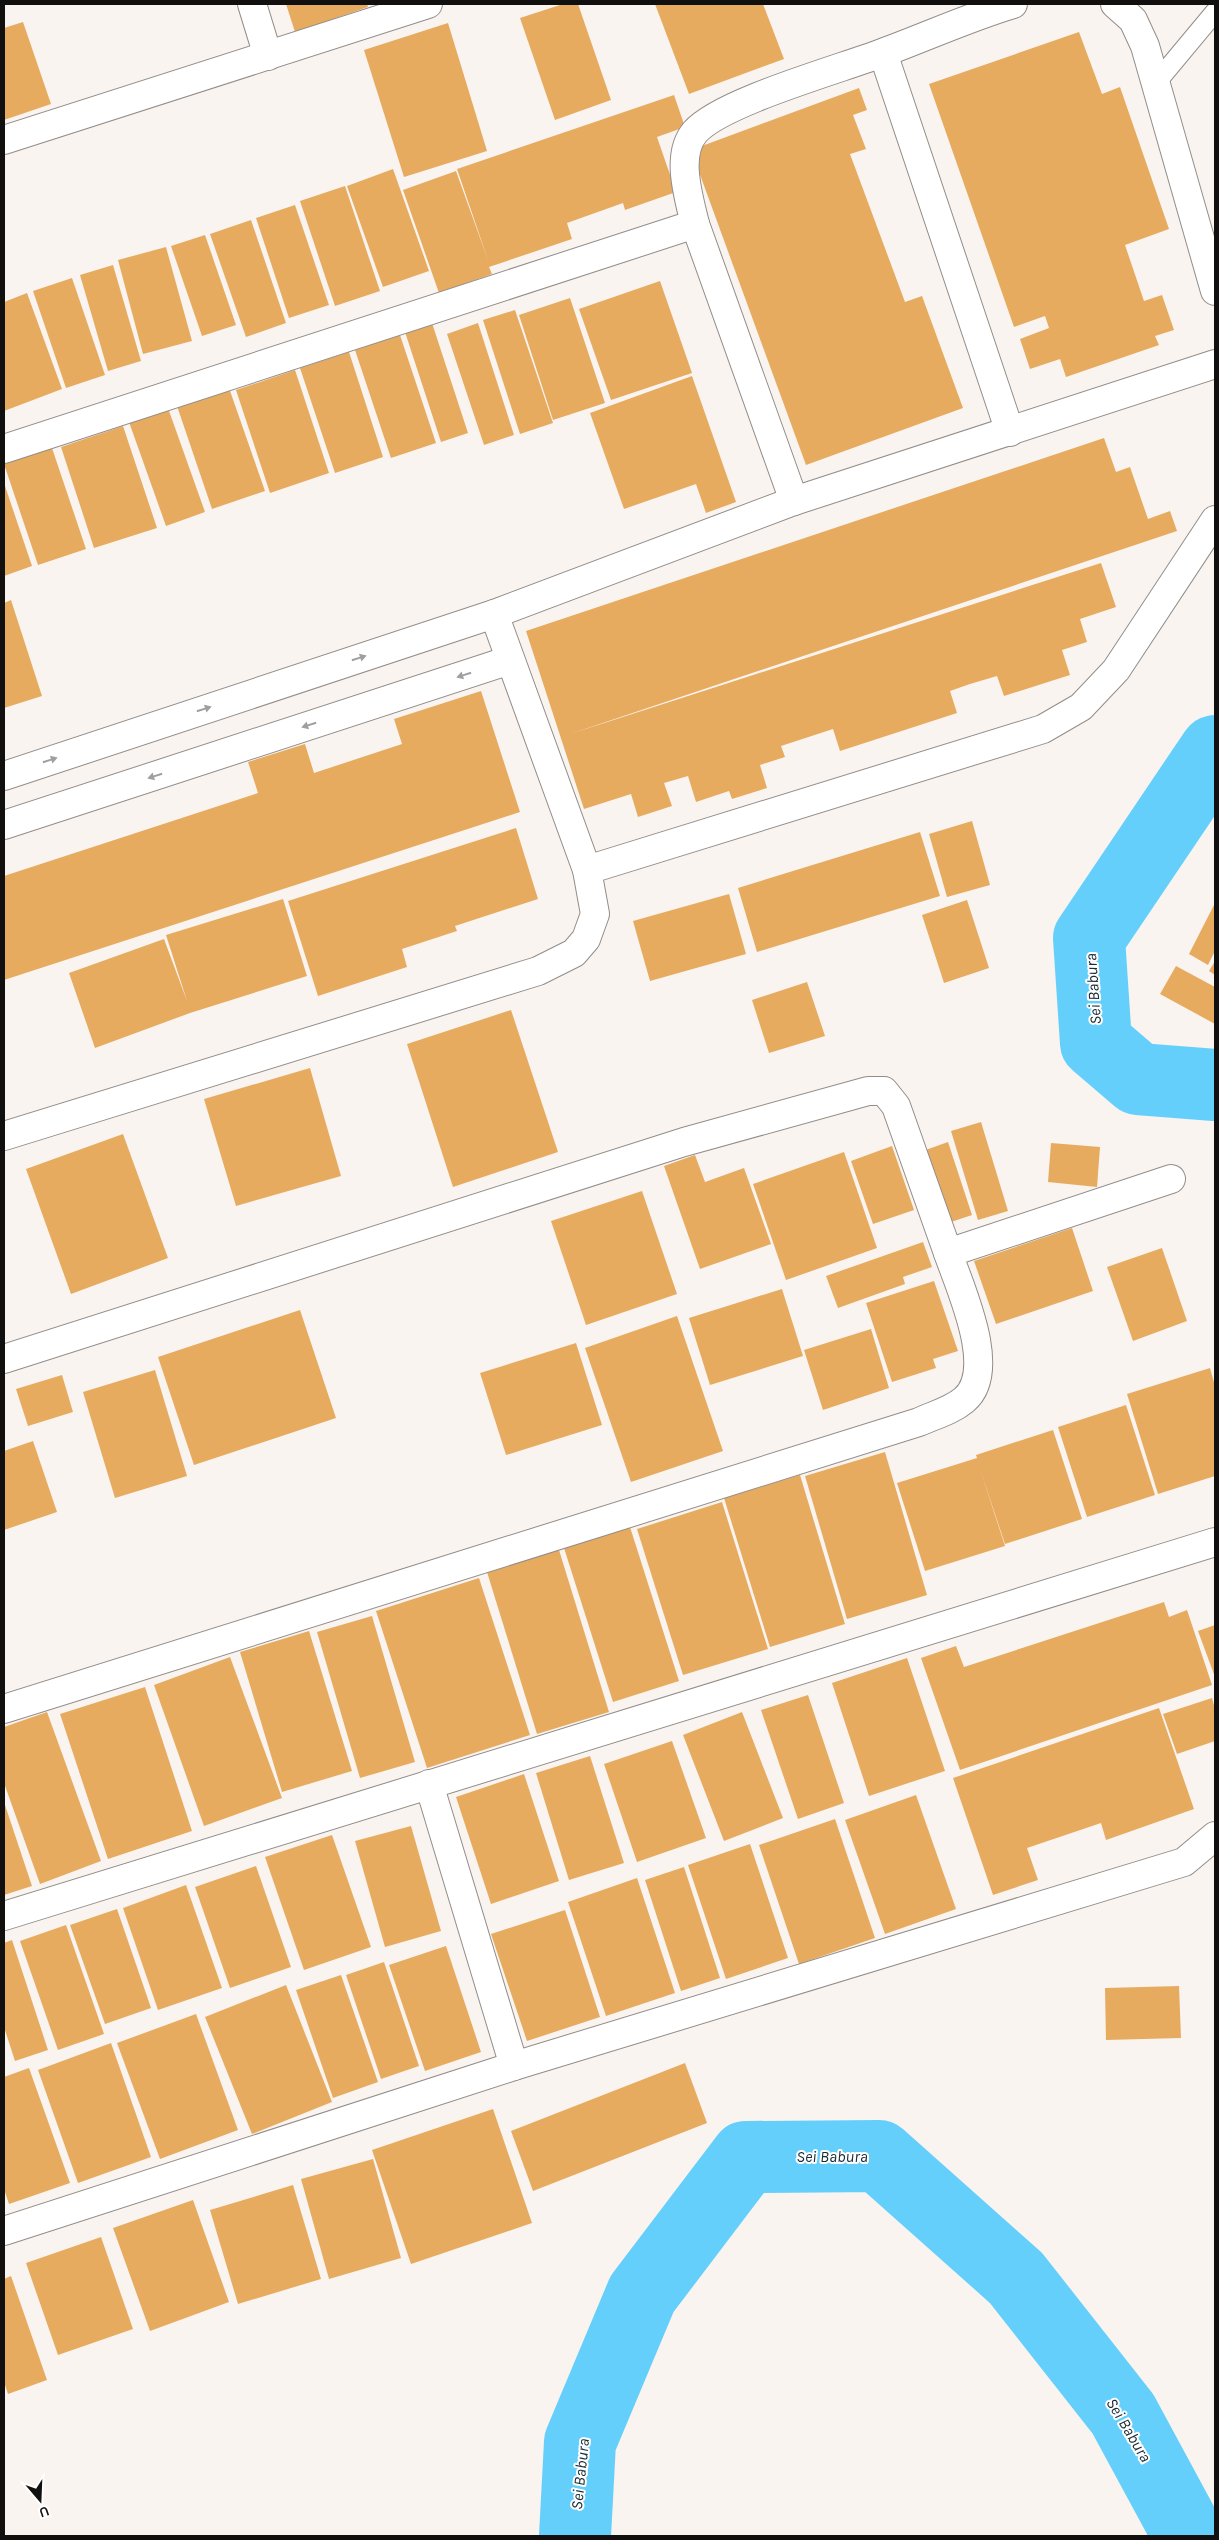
<svg xmlns="http://www.w3.org/2000/svg" width="1219" height="2540" viewBox="0 0 1219 2540" font-family="Karla,sans-serif">
  <style>
    .lines { fill: none; stroke-linecap: round; stroke-linejoin: round }
    .river { stroke: #65cffc; stroke-width: 72 }
    .building { fill: #e7ab60 }
    .service-casing { stroke: #928d89; stroke-width: 21 }
    .minor-casing { stroke: #928d89; stroke-width: 30 }
    .service { stroke: #fff; stroke-width: 19 }
    .minor { stroke: #fff; stroke-width: 28 }
    .oneway { fill: #a09f9f }
    .labels { text-anchor: middle; dominant-baseline: central; stroke-width: 4; stroke-linejoin: round; paint-order: stroke }
    .water-label { font-size: 16px; font-style: italic; fill: #192c35; stroke: #fff }
  </style>
  <rect width="100%" height="100%" fill="#f9f4ef"/>
  <g class="lines">
    <g class="river">
      <path d="M1215,751L1089,938L1096,1043L1138,1079L1215,1085"/>
      <path d="M575,2536L580,2442L642,2294L746,2157L879,2156L1016,2278L1123,2414L1189,2536"/>
    </g>
  </g>
  <g class="building">
    <path d="M286,4H367L368,7L295,32Z"/>
    <path d="M563,4H578L611,100L555,120L520,18Z"/>
    <path d="M655,4H763L784,59L689,94Z"/>
    <path d="M23,22L51,104L4,120V28Z"/>
    <path d="M448,23L487,151L404,177L364,50Z"/>
    <path d="M1079,32L1102,94L1120,87L1169,229L1125,245L1144,301L1162,295L1174,330L1155,336L1159,345L1066,377L1060,359L1030,369L1020,339L1049,328L1045,316L1014,327L929,84Z"/>
    <path d="M859,88L867,110L853,115L866,149L850,154L905,302L922,296L963,408L806,465L691,150Z"/>
    <path d="M674,95L685,127L657,137L676,192L625,210L623,203L567,223L572,239L489,267L492,274L439,293L403,190L456,171L488,260L457,169Z"/>
    <path d="M393,169L429,271L383,287L347,186Z"/>
    <path d="M345,186L380,291L335,306L300,201Z"/>
    <path d="M295,205L329,305L289,318L256,218Z"/>
    <path d="M251,220L286,323L246,337L210,234Z"/>
    <path d="M205,235L236,325L202,336L171,246Z"/>
    <path d="M166,247L192,341L143,354L118,260Z"/>
    <path d="M113,265L141,361L108,371L80,275Z"/>
    <path d="M72,278L105,375L66,388L33,291Z"/>
    <path d="M660,281L692,373L611,400L579,309Z"/>
    <path d="M27,293L62,389L4,411V302Z"/>
    <path d="M570,298L605,403L553,420L519,315Z"/>
    <path d="M515,310L553,423L520,434L483,320Z"/>
    <path d="M432,323L468,433L441,442L405,332Z"/>
    <path d="M478,323L514,435L484,445L447,334Z"/>
    <path d="M400,335L436,443L391,458L355,350Z"/>
    <path d="M349,352L383,457L335,473L300,368Z"/>
    <path d="M295,370L329,473L270,493L236,390Z"/>
    <path d="M692,376L736,502L706,513L696,484L624,509L590,413Z"/>
    <path d="M229,388L265,491L212,509L177,406Z"/>
    <path d="M168,408L205,512L166,526L129,422Z"/>
    <path d="M123,426L157,528L94,548L61,447Z"/>
    <path d="M1104,438L1116,472L1130,467L1148,519L1170,511L1177,531L570,734L1101,563L1116,607L1080,619L1087,642L1062,650L1070,675L1004,696L997,676L970,684L950,691L957,713L840,751L833,729L781,746L785,757L760,765L767,788L732,799L729,791L696,802L688,776L664,783L672,806L638,817L631,794L584,809L526,631Z"/>
    <path d="M52,448L86,549L38,565L4,464Z"/>
    <path d="M4,483L32,566L4,576Z"/>
    <path d="M11,600L42,696L4,708V603Z"/>
    <path d="M481,691L520,812L4,980V876L258,793L248,762L305,744L314,773L402,744L394,719Z"/>
    <path d="M972,821L990,885L947,897L929,834Z"/>
    <path d="M516,828L538,899L455,926L457,931L402,949L407,967L318,996L288,901Z"/>
    <path d="M920,832L940,896L757,952L738,888Z"/>
    <path d="M729,894L746,954L650,981L633,921Z"/>
    <path d="M283,899L307,976L190,1013L95,1048L69,973L164,939L187,1001L166,935Z"/>
    <path d="M967,900L989,968L944,983L922,915Z"/>
    <path d="M1215,903V951L1208,965L1189,954Z"/>
    <path d="M1215,961V975L1209,971Z"/>
    <path d="M1176,966L1215,987V1024L1160,994Z"/>
    <path d="M807,982L825,1036L769,1053L752,1000Z"/>
    <path d="M511,1010L558,1152L453,1187L407,1044Z"/>
    <path d="M310,1068L341,1176L236,1206L204,1099Z"/>
    <path d="M981,1122L1008,1211L978,1220L951,1131Z"/>
    <path d="M123,1134L168,1258L71,1294L26,1169Z"/>
    <path d="M948,1142L972,1215L945,1224L920,1152Z"/>
    <path d="M1051,1143L1100,1147L1097,1187L1048,1182Z"/>
    <path d="M892,1146L914,1210L873,1224L851,1161Z"/>
    <path d="M844,1152L877,1248L786,1280L753,1184Z"/>
    <path d="M695,1155L705,1182L744,1168L771,1244L700,1269L664,1166Z"/>
    <path d="M642,1191L677,1294L586,1325L551,1221Z"/>
    <path d="M1072,1228L1093,1291L996,1324L974,1261Z"/>
    <path d="M923,1242L932,1267L903,1277L905,1284L838,1308L826,1276Z"/>
    <path d="M1162,1248L1187,1321L1133,1341L1107,1267Z"/>
    <path d="M934,1281L958,1351L933,1359L936,1368L892,1382L866,1303Z"/>
    <path d="M782,1289L803,1356L710,1385L689,1318Z"/>
    <path d="M300,1310L336,1418L194,1465L158,1357Z"/>
    <path d="M677,1316L723,1451L631,1482L585,1348Z"/>
    <path d="M871,1329L889,1388L823,1410L804,1350Z"/>
    <path d="M576,1343L602,1425L506,1455L480,1373Z"/>
    <path d="M1210,1368L1215,1386V1476L1158,1494L1127,1394Z"/>
    <path d="M155,1370L187,1476L115,1498L83,1392Z"/>
    <path d="M62,1375L73,1412L28,1426L16,1389Z"/>
    <path d="M1126,1405L1155,1495L1087,1517L1058,1427Z"/>
    <path d="M1053,1430L1082,1519L1005,1544L980,1469L1005,1546L925,1571L897,1483L977,1458L976,1455Z"/>
    <path d="M33,1441L57,1512L4,1530V1451Z"/>
    <path d="M885,1452L927,1595L847,1619L805,1476Z"/>
    <path d="M800,1475L845,1624L770,1647L724,1498Z"/>
    <path d="M722,1502L768,1649L683,1675L637,1529Z"/>
    <path d="M630,1527L679,1681L613,1702L564,1548Z"/>
    <path d="M559,1550L609,1712L537,1734L487,1572Z"/>
    <path d="M479,1578L530,1735L427,1768L376,1611Z"/>
    <path d="M1164,1602L1169,1617L1187,1610L1212,1685L960,1770L921,1658L956,1646L964,1667Z"/>
    <path d="M372,1616L415,1762L360,1778L317,1632Z"/>
    <path d="M1215,1625V1677L1198,1631Z"/>
    <path d="M309,1631L352,1771L282,1792L240,1652Z"/>
    <path d="M230,1657L282,1798L204,1826L154,1685Z"/>
    <path d="M907,1658L945,1771L869,1796L832,1683Z"/>
    <path d="M145,1687L192,1831L108,1859L60,1714Z"/>
    <path d="M808,1695L844,1803L798,1819L761,1710Z"/>
    <path d="M1212,1698L1215,1709V1741L1177,1754L1163,1714Z"/>
    <path d="M1159,1708L1194,1809L1106,1840L1101,1823L1027,1848L1038,1880L993,1895L953,1778Z"/>
    <path d="M47,1712L101,1861L40,1884L4,1783V1727Z"/>
    <path d="M742,1712L783,1818L724,1841L683,1735Z"/>
    <path d="M672,1741L706,1838L637,1862L604,1764Z"/>
    <path d="M590,1756L624,1863L569,1880L536,1773Z"/>
    <path d="M524,1774L559,1881L491,1904L456,1797Z"/>
    <path d="M916,1795L956,1909L885,1934L845,1820Z"/>
    <path d="M4,1802L32,1886L4,1895Z"/>
    <path d="M835,1819L875,1938L799,1964L759,1845Z"/>
    <path d="M411,1826L441,1931L385,1947L355,1841Z"/>
    <path d="M332,1835L371,1947L304,1970L265,1857Z"/>
    <path d="M750,1844L788,1958L726,1979L688,1865Z"/>
    <path d="M256,1866L291,1967L230,1988L195,1887Z"/>
    <path d="M684,1867L720,1978L681,1991L645,1880Z"/>
    <path d="M637,1878L675,1993L606,2016L568,1902Z"/>
    <path d="M186,1885L222,1988L158,2010L123,1908Z"/>
    <path d="M117,1909L151,2008L105,2024L70,1925Z"/>
    <path d="M565,1910L600,2017L527,2041L491,1934Z"/>
    <path d="M66,1925L104,2034L58,2050L20,1941Z"/>
    <path d="M12,1940L48,2050L15,2061L4,2027V1943Z"/>
    <path d="M446,1946L481,2052L425,2071L389,1965Z"/>
    <path d="M384,1962L419,2066L381,2079L346,1975Z"/>
    <path d="M341,1975L378,2082L333,2098L296,1990Z"/>
    <path d="M286,1985L332,2102L252,2134L205,2017Z"/>
    <path d="M1179,1986L1181,2038L1106,2040L1105,1988Z"/>
    <path d="M196,2014L238,2130L160,2159L117,2043Z"/>
    <path d="M111,2043L151,2157L78,2183L38,2070Z"/>
    <path d="M685,2063L707,2123L533,2191L511,2131Z"/>
    <path d="M29,2068L70,2183L9,2204L4,2189V2077Z"/>
    <path d="M493,2109L532,2223L411,2264L372,2150Z"/>
    <path d="M373,2159L401,2258L329,2279L301,2179Z"/>
    <path d="M293,2185L321,2279L238,2304L210,2210Z"/>
    <path d="M193,2200L229,2302L150,2331L113,2228Z"/>
    <path d="M101,2237L133,2329L58,2355L26,2263Z"/>
    <path d="M11,2276L47,2380L8,2394L4,2382V2279Z"/>
  </g>
  <g class="lines">
    <g class="service-casing">
      <path id="service" d="M1155,84L1215,12"/>
    </g>
    <g class="minor-casing">
      <g id="minor">
        <path d="M252,4L268,56"/>
        <path d="M1115,4L1133,20L1145,46L1215,291"/>
        <path d="M883,53L1010,432"/>
        <path d="M4,140L428,4"/>
        <path d="M695,224L794,501"/>
        <path d="M4,449L695,224C689,198 675,155 695,132C721,102 840,69 882,53C926,37 969,17 1013,4"/>
        <path d="M494,614L587,870"/>
        <path d="M4,776L494,614L794,501L1215,364"/>
        <path d="M4,825L510,660"/>
        <path d="M4,1136L538,971L574,953L586,939L595,914L587,870L1043,729L1081,707L1116,670L1215,520"/>
        <path d="M4,1359L684,1142L868,1091H884L896,1106L948,1253"/>
        <path d="M4,1709L919,1422C934,1415 951,1411 964,1400C999,1371 960,1288 948,1253L1171,1179"/>
        <path d="M429,1784L514,2066"/>
        <path d="M4,1916L1215,1542"/>
        <path d="M4,2231L514,2066L1184,1862L1215,1836"/>
      </g>
    </g>
    <use href="#service" class="service"/>
    <use href="#minor" class="minor"/>
  </g>
  <defs><path id="oneway-solid" d="M-6-.8H1V-3.2L6.5 0L1 3.2V.8H-6Z" transform="scale(1.25)"/></defs>
  <g class="oneway">
    <use href="#oneway-solid" transform="translate(359 658) rotate(-18)"/>
    <use href="#oneway-solid" transform="translate(464 675) rotate(162)"/>
    <use href="#oneway-solid" transform="translate(204 709) rotate(-18)"/>
    <use href="#oneway-solid" transform="translate(309 725) rotate(162)"/>
    <use href="#oneway-solid" transform="translate(50 760) rotate(-18)"/>
    <use href="#oneway-solid" transform="translate(155 776) rotate(162)"/>
  </g>
  <g class="labels">
    <g class="water-label">
      <text transform="translate(1093 989) rotate(-94)">Sei Babura</text>
      <text x="832" y="2156">Sei Babura</text>
      <text transform="translate(1129 2430) rotate(59)">Sei Babura</text>
      <text transform="translate(580 2474) rotate(-84)">Sei Babura</text>
    </g>
  </g>
  <rect width="1219" height="2540" fill="none" stroke="#11100e" stroke-width="10"/>
  <g transform="translate(40 2500) rotate(161)" stroke="#ffffff" stroke-width="4" paint-order="stroke">
  <path d="M0-4L9 19L0 12L-9 19Z" fill="#11100e"/>
  <text y="-8" font-size="14" font-weight="bold" text-anchor="middle" fill="#11100e">U</text>
  </g>
</svg>
